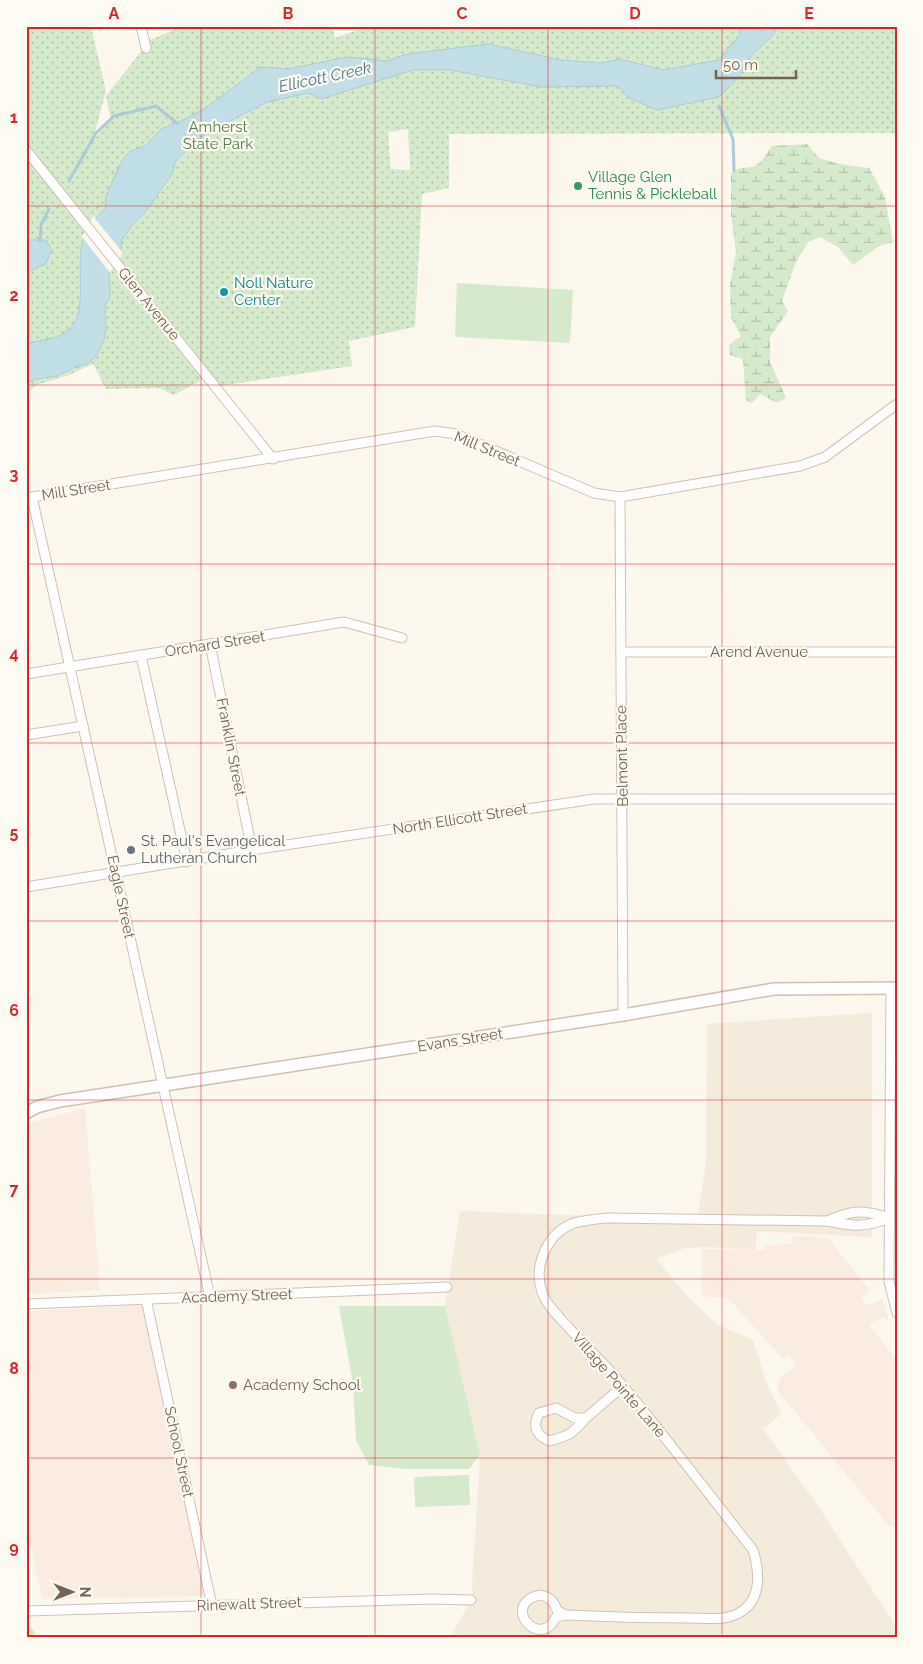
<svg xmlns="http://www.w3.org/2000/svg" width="923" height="1664" viewBox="0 0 923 1664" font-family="Raleway,sans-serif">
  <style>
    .residential { fill: #f4ebdb }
    .commercial { fill: #fbece1 }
    .green { fill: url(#green-dots); fill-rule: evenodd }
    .wetland { fill: url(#wetland-marsh) }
    .pitch { fill: #d4eacb }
    .water { fill: #c1dde6; stroke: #a8cbd7 }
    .pier { fill: #fcf8ed }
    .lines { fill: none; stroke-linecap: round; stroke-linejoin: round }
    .stream { stroke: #a8cbd7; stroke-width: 3 }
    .minor-casing { stroke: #cec1b1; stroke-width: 11 }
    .tertiary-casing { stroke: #cec1b1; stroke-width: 14 }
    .primary-casing { stroke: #dcd6d1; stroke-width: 16 }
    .minor { stroke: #fff; stroke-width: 9 }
    .tertiary { stroke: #fff; stroke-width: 11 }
    .primary { stroke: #f6e1a9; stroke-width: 14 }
    .grid { fill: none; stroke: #d62828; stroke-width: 1; stroke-opacity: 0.55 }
    .leisure-dot { fill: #2e9e5b; stroke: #fefbf3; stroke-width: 2 }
    .culture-dot { fill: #0f9aa8; stroke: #fefbf3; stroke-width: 2 }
    .worship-dot { fill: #6b7280; stroke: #fefbf3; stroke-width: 2 }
    .education-dot { fill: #8d6e63; stroke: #fefbf3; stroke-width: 2 }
    .labels { text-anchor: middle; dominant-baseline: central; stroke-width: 4.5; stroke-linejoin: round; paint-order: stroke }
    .park-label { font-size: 15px; fill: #527c47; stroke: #fefbf3 }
    .leisure-label { font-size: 15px; fill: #27864d; stroke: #fefbf3; text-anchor: start }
    .culture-label { font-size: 15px; fill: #0d838f; stroke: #fefbf3; text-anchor: start }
    .street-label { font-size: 15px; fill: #77614f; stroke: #fefbf3 }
    .worship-label { font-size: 15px; fill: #5b616d; stroke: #fefbf3; text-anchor: start }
    .education-label { font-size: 15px; fill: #785e54; stroke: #fefbf3; text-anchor: start }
    .water-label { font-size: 16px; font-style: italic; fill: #497989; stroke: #fefbf3 }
    .neatline { fill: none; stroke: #d62828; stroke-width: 2 }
    .grid-label { font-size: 16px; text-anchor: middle; font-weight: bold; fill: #d62828 }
  </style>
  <defs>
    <pattern id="green-dots" width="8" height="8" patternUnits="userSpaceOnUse" patternTransform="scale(1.25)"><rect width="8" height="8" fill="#d4eacb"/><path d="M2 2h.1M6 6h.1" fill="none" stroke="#b1c1a7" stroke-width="1.8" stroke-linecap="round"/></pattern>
    <pattern id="wetland-marsh" width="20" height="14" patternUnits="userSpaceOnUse" patternTransform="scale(1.25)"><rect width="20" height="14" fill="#d4eacb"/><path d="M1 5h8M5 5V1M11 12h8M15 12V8" fill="none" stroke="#b1c1a7"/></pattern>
  </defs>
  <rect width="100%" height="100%" fill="#fcf8ed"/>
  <path class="residential" d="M872,1013V1237L757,1231L756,1250L708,1247L685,1248L656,1259L689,1298L718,1325L753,1340L765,1379L781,1414L763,1429L816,1503L897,1628V1638H450L471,1600L480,1455L445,1306L460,1211L697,1220L706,1165L707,1024Z"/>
  <g class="commercial">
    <path d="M85,1108L100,1290L26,1294V1124Z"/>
    <path d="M792,1236L828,1238L870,1291L862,1297L865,1303L870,1305L879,1301L882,1298L889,1321L883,1318L868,1324L897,1360V1529L888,1525L777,1390L780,1378L797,1365L789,1354L782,1358L728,1298L701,1296V1249L765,1250L766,1245L791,1244Z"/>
    <path d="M143,1305L204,1596L42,1599L26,1526V1311Z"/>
  </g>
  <path class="green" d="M39,26H91L106,91L93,140L111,119L106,96L150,40L183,26H332L335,38L369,26H897V133L449,134V188L422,194L415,327L349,341L352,366L219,386L209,376L174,395L159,388L106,389L93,364L69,375L36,385L26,395V29ZM408,129L410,170L392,169L391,170L388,132Z"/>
  <path class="wetland" d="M807,144L819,158L840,164L869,168L885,197L893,242L879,246L853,265L838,247L820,237L808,242L796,262L782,301L788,311L770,337V362L786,398L777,403L760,394L752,403L746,401L743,359L730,355L729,345L741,336L731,318L730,284L736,253L731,214V173C741,166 740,169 751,167C760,166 767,153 772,146Z"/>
  <g class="pitch">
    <path d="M457,283L573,290L570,343L455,337Z"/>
    <path d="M339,1306H445L480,1455L469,1469H407L369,1465L356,1440L353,1384Z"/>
    <path d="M469,1475L470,1505L415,1507L414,1477Z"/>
  </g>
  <g class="water">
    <path d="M739,26H756L758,29L763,31L766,26H777L773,35L750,57L741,74L719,97L657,110L631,99L617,86L541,87L450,70H413L321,99L308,93L267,102L212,130L195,142L175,162L172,174L144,214L133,224L122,240L121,250L109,270L110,296L105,306L106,330L104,340L96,356L87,364L78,366L57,376L36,379L26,383V344C39,340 59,339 69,330C89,312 75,264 83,240C88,228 95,218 105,209L106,196L121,162L130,151L145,146L161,129L177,123L204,109L261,67L288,69L347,57L387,61L407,54L488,44L561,60L601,63L619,59L663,70L719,60L740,35Z"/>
    <path d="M26,240H46L52,250L45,265L40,266L26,273Z"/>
  </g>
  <path class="pier" d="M93,216L123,253L111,271V274L82,237Z"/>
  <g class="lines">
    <g class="stream">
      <path d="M719,106L733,139L734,171"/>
      <path d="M69,181L96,133L114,116L156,106L177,123"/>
      <path d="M40,241L41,225L49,209"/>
    </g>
    <g class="minor-casing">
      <g id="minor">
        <path d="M141,26L146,48"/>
        <path d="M26,150L273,459"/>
        <path d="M32,497L210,1297"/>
        <path d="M620,497L623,1015"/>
        <path d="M26,498L435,431L456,434L594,493L620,497L800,466L825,457L897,404"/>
        <path d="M210,644L252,850"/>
        <path d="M621,652H897"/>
        <path d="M141,656L187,862"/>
        <path d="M26,674L344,622L402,638"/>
        <path d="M26,735L83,726"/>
        <path d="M26,887L252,850L594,799H897"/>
        <path d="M891,988L889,1282L897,1313"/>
        <path d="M827,1221C852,1210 863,1209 889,1218"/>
        <path d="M146,1299L212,1606"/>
        <path d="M26,1304L447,1287"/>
        <path d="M586,1418C572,1434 569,1436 549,1441C536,1435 532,1426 539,1413L556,1408L575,1418H586L623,1386"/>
        <path d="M539,1595C549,1596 554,1601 557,1610L565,1615L556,1617C540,1651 500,1605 539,1595Z"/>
        <path d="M26,1611L432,1599L471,1600"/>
        <path d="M565,1615C606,1617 647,1618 688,1618C703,1618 723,1621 737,1614C762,1602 760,1573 753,1550C710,1496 668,1440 624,1387C607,1366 587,1348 569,1328C559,1317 547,1306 542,1292C533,1266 547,1233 574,1223C585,1220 597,1219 608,1218L827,1221C852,1226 865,1228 889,1218"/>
      </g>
    </g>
    <g class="tertiary-casing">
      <path id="tertiary" d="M26,1113L37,1107L60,1101L623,1015L774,989L897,988"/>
    </g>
    <g class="primary-casing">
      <path id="primary" d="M26,1634L27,1638"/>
    </g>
    <use href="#minor" class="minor"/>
    <use href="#tertiary" class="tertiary"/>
    <use href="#primary" class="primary"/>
  </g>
  <path class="grid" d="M201,26V1638M375,26V1638M548,26V1638M722,26V1638M26,206H897M26,385H897M26,564H897M26,743H897M26,921H897M26,1100H897M26,1279H897M26,1458H897"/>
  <circle class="leisure-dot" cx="578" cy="186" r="5"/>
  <circle class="culture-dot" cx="224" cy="292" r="5"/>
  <circle class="worship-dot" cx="131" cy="850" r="5"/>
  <circle class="education-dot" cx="233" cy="1385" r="5"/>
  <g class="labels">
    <g class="park-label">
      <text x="218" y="127">Amherst<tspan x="218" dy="17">State Park</tspan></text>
    </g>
    <g class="leisure-label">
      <text x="588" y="177">Village Glen<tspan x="588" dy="17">Tennis &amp; Pickleball</tspan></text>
    </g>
    <g class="culture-label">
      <text x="234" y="283">Noll Nature<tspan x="234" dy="17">Center</tspan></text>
    </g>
    <g class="street-label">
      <text transform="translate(149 304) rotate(51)">Glen Avenue</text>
      <text transform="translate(487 449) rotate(22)">Mill Street</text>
      <text transform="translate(76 490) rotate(-9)">Mill Street</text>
      <text transform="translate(215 644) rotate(-9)">Orchard Street</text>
      <text x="759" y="652">Arend Avenue</text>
      <text transform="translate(231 747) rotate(79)">Franklin Street</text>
      <text transform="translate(622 756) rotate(-91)">Belmont Place</text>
      <text transform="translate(460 819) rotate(-9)">North Ellicott Street</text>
      <text transform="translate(121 897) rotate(78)">Eagle Street</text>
      <text transform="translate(460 1040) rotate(-9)">Evans Street</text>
      <text transform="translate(237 1296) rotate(-2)">Academy Street</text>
      <text transform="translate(619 1385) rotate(49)">Village Pointe Lane</text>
      <text transform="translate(179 1452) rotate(78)">School Street</text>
      <text transform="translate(249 1604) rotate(-2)">Rinewalt Street</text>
    </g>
    <g class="worship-label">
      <text x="141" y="841">St. Paul's Evangelical<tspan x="141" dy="17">Lutheran Church</tspan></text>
    </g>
    <g class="education-label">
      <text x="243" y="1385">Academy School</text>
    </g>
    <g class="water-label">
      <text transform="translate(325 77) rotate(-12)">Ellicott Creek</text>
    </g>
  </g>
  <rect width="923" height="1664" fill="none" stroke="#fefbf3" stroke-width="55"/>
  <g transform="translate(72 1592) rotate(90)" stroke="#fefbf3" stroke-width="4" paint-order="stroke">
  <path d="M0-4L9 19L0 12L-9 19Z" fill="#77614f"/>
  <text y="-8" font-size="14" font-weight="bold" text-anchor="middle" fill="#77614f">N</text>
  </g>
  <path d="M716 70v8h80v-8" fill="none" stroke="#77614f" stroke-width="2.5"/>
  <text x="723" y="70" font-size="15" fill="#77614f" stroke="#fefbf3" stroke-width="4" paint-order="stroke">50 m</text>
  <rect x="28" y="28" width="868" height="1608" class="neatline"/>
  <g class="grid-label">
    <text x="114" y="19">A</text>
    <text x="288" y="19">B</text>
    <text x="462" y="19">C</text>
    <text x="635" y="19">D</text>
    <text x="809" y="19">E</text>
    <text x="14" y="123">1</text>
    <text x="14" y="301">2</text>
    <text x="14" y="480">3</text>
    <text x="14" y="659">4</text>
    <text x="14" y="838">5</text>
    <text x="14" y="1016">6</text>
    <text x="14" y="1195">7</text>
    <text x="14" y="1374">8</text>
    <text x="14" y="1553">9</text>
  </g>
</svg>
